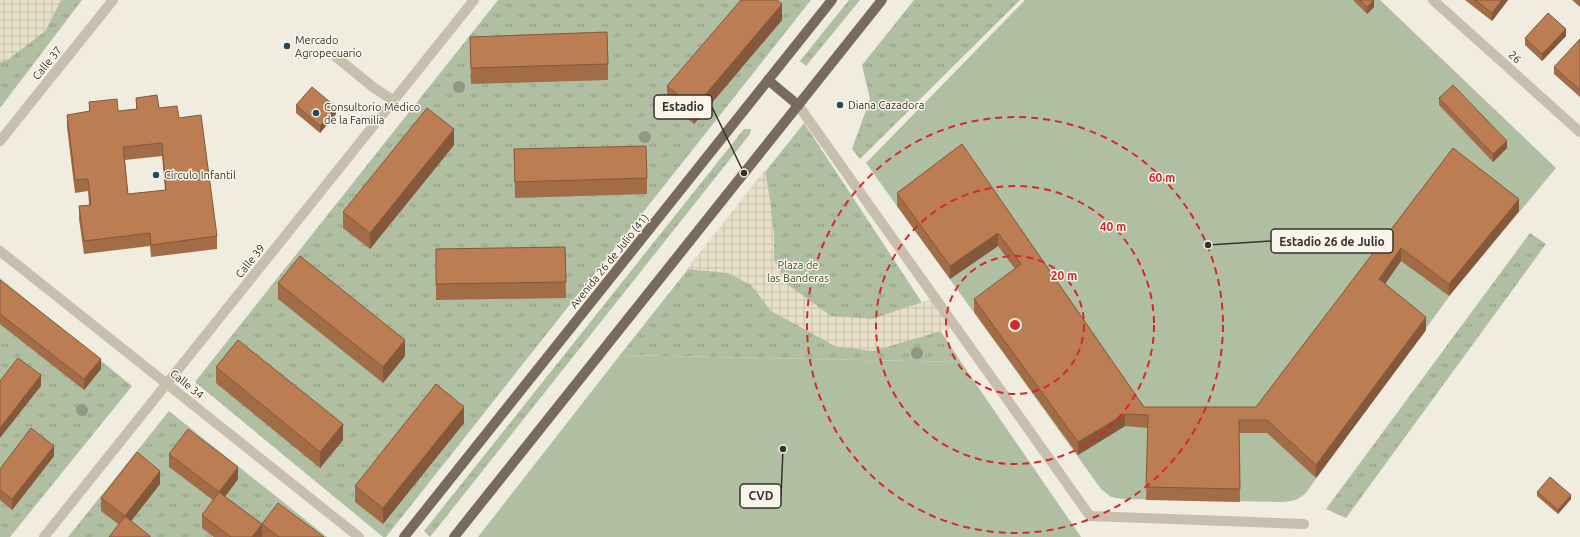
<svg xmlns="http://www.w3.org/2000/svg" width="1580" height="537" viewBox="0 0 1580 537" font-family="Ubuntu,sans-serif">
  <style>
    .grass { fill: url(#grass-tufts) }
    .garden { fill: #b0bfa1 }
    .plaza { fill: url(#plaza-grid) }
    .lines { fill: none; stroke-linecap: round; stroke-linejoin: round }
    .minor { stroke: #c8bead; stroke-width: 10 }
    .major { stroke: #786a5d; stroke-width: 10 }
    .tree { fill: #90987f }
    .wall { fill: #a26c47; fill-rule: evenodd }
    .shaded-wall { fill: #84583a }
    .building { fill: #bc7d53; stroke: #84583a; fill-rule: evenodd }
    .ring { fill: none; stroke: #d62828; stroke-width: 2; stroke-dasharray: 7 5 }
    .poi-dot { fill: #234a55; stroke: #f9f5ec; stroke-width: 1.5 }
    .labels { text-anchor: middle; dominant-baseline: central; stroke-width: 3; stroke-linejoin: round; paint-order: stroke }
    .poi-label { font-size: 11px; fill: #37312b; stroke: #f9f5ec; text-anchor: start }
    .street-label { font-size: 11px; fill: #37312b; stroke: #f9f5ec }
    .park-label { font-size: 11px; fill: #415330; stroke: #f9f5ec }
    .centre { fill: #d62828; stroke: #f9f5ec; stroke-width: 2 }
    .ring-label { font-size: 12px; text-anchor: middle; font-weight: bold; fill: #d62828; stroke: #f9f5ec; stroke-width: 3; stroke-linejoin: round; paint-order: stroke }
    .leader { fill: none; stroke: #37312b; stroke-width: 1.5 }
    .callout-dot { fill: #37312b; stroke: #f9f5ec; stroke-width: 1.5 }
    .callout { fill: #f9f5ec; stroke: #37312b; stroke-width: 1.5 }
    .callout-label { font-size: 12px; text-anchor: middle; font-weight: bold; fill: #37312b }
  </style>
  <defs>
    <pattern id="grass-tufts" width="24" height="20" patternUnits="userSpaceOnUse"><rect width="24" height="20" fill="#b0bfa1"/><path d="M3 7l-1-3M5 7V3M7 7l1-3M15 17l-1-3M17 17v-4M19 17l1-3" fill="none" stroke="#909c83"/></pattern>
    <pattern id="plaza-grid" width="8" height="8" patternUnits="userSpaceOnUse"><rect width="8" height="8" fill="#e8dfc8"/><path d="M0 4h8M4 0v8" fill="none" stroke="#c8c0ac"/></pattern>
  </defs>
  <rect width="100%" height="100%" fill="#f1ece0"/>
  <g class="grass">
    <path d="M61,0H82L0,108V62L7,60L45,31Z"/>
    <path d="M498,0H811L386,537H383L195,382Z"/>
    <path d="M849,0H860L806,66L800,61Z"/>
    <path d="M914,0H1020L860,159L852,149L870,99L862,65Z"/>
    <path d="M804,123L961,362L620,355Z"/>
    <path d="M744,129H751L750,134L430,537L424,531Z"/>
    <path d="M1530,233L1546,244L1346,518L1326,509Z"/>
    <path d="M0,278L132,386L10,537H0Z"/>
    <path d="M169,411L327,537H68Z"/>
  </g>
  <g class="garden">
    <path d="M1025,0H1380L1556,168L1451,294L1305,494L1296,500L1284,502L1123,499L1111,497L1101,489L866,163Z"/>
    <path d="M620,355L961,362L1081,537H478Z"/>
  </g>
  <g class="plaza">
    <path d="M0,0H61L45,31L7,60L0,62Z"/>
    <path d="M765,170L770,200L774,234V260L787,284L831,316L872,319L934,298L955,327L873,351L835,346L771,311L751,285L728,273L687,269Z"/>
  </g>
  <g class="lines">
    <g class="minor">
      <path d="M1433,0L1580,132"/>
      <path d="M336,57L373,87L394,101"/>
      <path d="M798,105L1090,516L1304,524"/>
      <path d="M0,141L113,0"/>
      <path d="M0,251L359,537"/>
      <path d="M44,537L474,0"/>
    </g>
    <g class="major">
      <path d="M768,80L798,105"/>
      <path d="M404,537L832,0"/>
      <path d="M454,537L882,0"/>
    </g>
  </g>
  <g class="tree">
    <circle cx="459" cy="87" r="6"/>
    <circle cx="645" cy="137" r="6"/>
    <circle cx="917" cy="353" r="6"/>
    <circle cx="82" cy="410" r="6"/>
  </g>
  <g class="wall">
    <path d="M1353,0H1374V7L1367,14Z"/>
    <path d="M1465,0H1508L1492,21Z"/>
    <path d="M1572,0H1580V7Z"/>
    <path d="M782,20L694,124L667,102V86Z"/>
    <path d="M1566,36L1542,61L1525,45V38Z"/>
    <path d="M470,37L608,64V80L471,84Z"/>
    <path d="M1580,39V97L1554,74V67Z"/>
    <path d="M136,98L159,108L179,118L217,236V249L151,257L150,246L84,254L79,219V206L89,205L88,191L75,193L67,127V115L89,112V102L118,111L136,109ZM162,156L165,190L128,194L125,160Z"/>
    <path d="M1439,98L1507,148L1493,162L1439,105Z"/>
    <path d="M296,105L336,114L320,133L296,113Z"/>
    <path d="M962,144L1144,407H1256L1453,148L1519,211L1449,296L1401,261L1385,284L1426,330L1316,478L1267,433H1239L1240,502L1146,500L1148,428L1125,426L1078,455L974,312V299L1015,269L998,246L950,279L897,206V193Z"/>
    <path d="M454,145L370,249L343,228V212Z"/>
    <path d="M514,149L647,178V194L515,198Z"/>
    <path d="M565,247L566,298L436,300V249Z"/>
    <path d="M0,280L101,369L84,390L0,324Z"/>
    <path d="M278,283L405,356L383,383L278,299Z"/>
    <path d="M216,367L343,440L320,468L216,383Z"/>
    <path d="M464,423L383,524L355,502V486Z"/>
    <path d="M169,454L238,479L225,497L262,524L324,537H214L202,528V515L213,500L169,467Z"/>
    <path d="M54,456L12,510L0,500V469Z"/>
    <path d="M160,484L131,521L150,537L118,524L101,511V498Z"/>
    <path d="M1537,492L1571,499L1558,514L1537,496Z"/>
  </g>
  <g class="shaded-wall">
    <path d="M1374,0V7L1367,14V7Z"/>
    <path d="M1502,0H1508L1492,21V13Z"/>
    <path d="M782,4V20L694,124V108Z"/>
    <path d="M1566,29V36L1542,61V54Z"/>
    <path d="M336,107V114L320,133V126Z"/>
    <path d="M454,129V145L370,249V233Z"/>
    <path d="M1507,141V148L1493,162V154Z"/>
    <path d="M1519,199V211L1449,296V284Z"/>
    <path d="M998,233V246L950,279V266Z"/>
    <path d="M1401,248V261L1379,292V279Z"/>
    <path d="M1426,317V330L1316,478V465Z"/>
    <path d="M405,340V356L383,383V367Z"/>
    <path d="M101,359V369L84,390V379Z"/>
    <path d="M41,375V386L0,438V428Z"/>
    <path d="M464,407V423L383,524V508Z"/>
    <path d="M1125,414V426L1078,455V442Z"/>
    <path d="M343,424V440L320,468V452Z"/>
    <path d="M54,446V456L12,510V499Z"/>
    <path d="M238,467V479L219,505V492Z"/>
    <path d="M160,471V484L125,529V516Z"/>
    <path d="M1571,495V499L1558,514V510Z"/>
    <path d="M262,524V537H252Z"/>
  </g>
  <g class="building">
    <path d="M741,0H777L782,4L694,108L667,86Z"/>
    <path d="M1360,0H1374L1367,7Z"/>
    <path d="M1475,0H1502L1492,13Z"/>
    <path d="M1548,13L1566,29L1542,54L1525,38Z"/>
    <path d="M607,32L608,64L471,68L470,37Z"/>
    <path d="M1580,39V90L1554,67Z"/>
    <path d="M1453,85L1507,141L1493,154L1439,98Z"/>
    <path d="M312,87L336,107L320,126L296,105Z"/>
    <path d="M157,95L159,108L177,106L179,118L201,115L217,236L151,245L150,233L84,241L79,206L91,205L88,179L75,180L67,115L90,111L89,102L117,99L118,111L137,109L136,98ZM162,143L166,190L128,194L123,147Z"/>
    <path d="M427,108L454,129L370,233L343,212Z"/>
    <path d="M962,144L1144,407H1256L1453,148L1519,199L1449,284L1401,248L1379,279L1426,317L1316,465L1267,420H1239L1240,489L1146,487L1148,415L1125,414L1078,442L974,299L1021,264L998,233L950,266L897,193Z"/>
    <path d="M646,146L647,178L515,182L514,149Z"/>
    <path d="M565,247L566,282L436,284V249Z"/>
    <path d="M300,256L405,340L383,367L278,283Z"/>
    <path d="M0,280L101,359L84,379L0,314Z"/>
    <path d="M238,340L343,424L320,452L216,367Z"/>
    <path d="M18,358L41,375L0,428V381Z"/>
    <path d="M436,384L464,407L383,508L355,486Z"/>
    <path d="M31,428L54,446L12,499L0,490V469Z"/>
    <path d="M188,429L238,467L219,492L262,524L252,537H231L202,515L219,492L169,454Z"/>
    <path d="M137,452L160,471L125,516L150,536V537H109L125,516L101,498Z"/>
    <path d="M1550,477L1571,495L1558,510L1537,492Z"/>
    <path d="M278,503L324,537H279L262,524Z"/>
  </g>
  <g class="ring">
    <circle cx="1015" cy="325" r="69"/>
    <circle cx="1015" cy="325" r="139"/>
    <circle cx="1015" cy="325" r="208"/>
  </g>
  <g class="poi-dot">
    <circle cx="287" cy="46" r="4"/>
    <circle cx="840" cy="105" r="4"/>
    <circle cx="316" cy="113" r="4"/>
    <circle cx="156" cy="175" r="4"/>
  </g>
  <g class="labels">
    <g class="poi-label">
      <text x="295" y="40">Mercado<tspan x="295" dy="13">Agropecuario</tspan></text>
      <text x="848" y="105">Diana Cazadora</text>
      <text x="324" y="107">Consultorio Médico<tspan x="324" dy="13">de la Familia</tspan></text>
      <text x="164" y="175">Círculo Infantil</text>
    </g>
    <g class="street-label">
      <text transform="translate(1515 57) rotate(42)">26</text>
      <text transform="translate(47 63) rotate(-51)">Calle 37</text>
      <text transform="translate(250 261) rotate(-51)">Calle 39</text>
      <text transform="translate(609 261) rotate(-51)">Avenida 26 de Julio (41)</text>
      <text transform="translate(187 384) rotate(39)">Calle 34</text>
    </g>
    <g class="park-label">
      <text x="798" y="265">Plaza de<tspan x="798" dy="13">las Banderas</tspan></text>
    </g>
  </g>
  <circle cx="1015" cy="325" r="6" class="centre"/>
  <g class="ring-label">
    <text x="1162" y="182">60 m</text>
    <text x="1113" y="231">40 m</text>
    <text x="1064" y="280">20 m</text>
  </g>
  <path class="leader" d="M744 173L712 107M1208 245L1271 241M783 449L781 496"/>
  <g class="callout-dot">
    <circle cx="744" cy="173" r="4"/>
    <circle cx="1208" cy="245" r="4"/>
    <circle cx="783" cy="449" r="4"/>
  </g>
  <g class="callout">
    <rect x="654" y="95" width="58" height="24" rx="4"/>
    <rect x="1271" y="229" width="122" height="24" rx="4"/>
    <rect x="740" y="484" width="41" height="24" rx="4"/>
  </g>
  <g class="callout-label">
    <text x="683" y="111">Estadio</text>
    <text x="1332" y="246">Estadio 26 de Julio</text>
    <text x="761" y="500">CVD</text>
  </g>
</svg>
